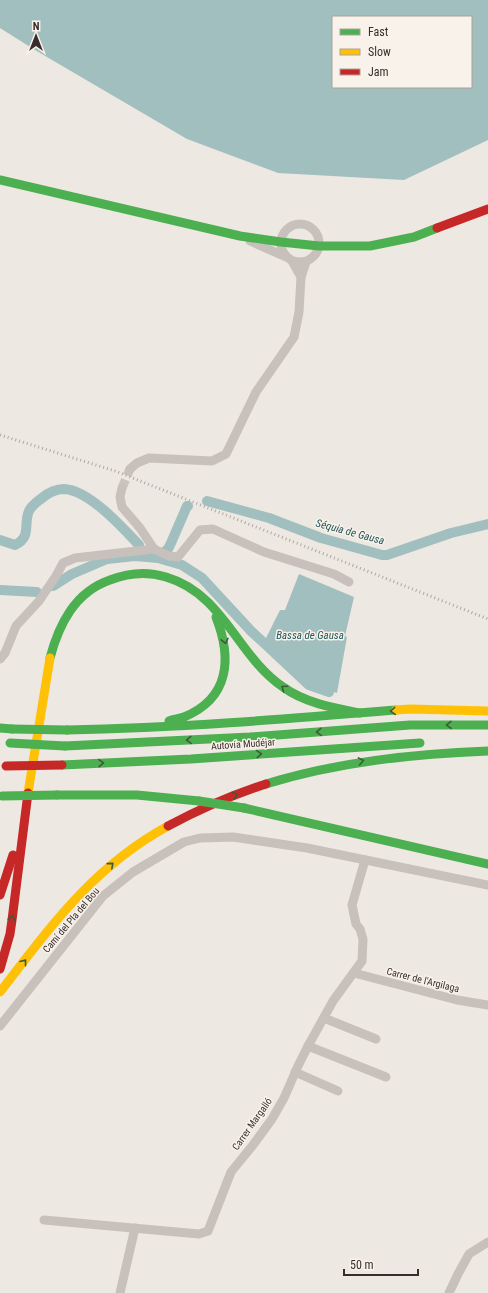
<svg xmlns="http://www.w3.org/2000/svg" width="488" height="1293" viewBox="0 0 488 1293" font-family="'Roboto Condensed',sans-serif">
  <style>
    .water { fill: #a0bfbe; fill-rule: evenodd }
    .lines { fill: none; stroke-linecap: round; stroke-linejoin: round }
    .canal { stroke: #a0bfbe; stroke-width: 10 }
    .street-tunnel { stroke: #cac3bd; stroke-width: 9; stroke-dasharray: 9 4.5; stroke-linecap: butt }
    .street { stroke: #c7c0bb; stroke-width: 9 }
    .fast { stroke: #4caf50; stroke-width: 9 }
    .slow { stroke: #ffc107; stroke-width: 9 }
    .jam { stroke: #c62828; stroke-width: 9 }
    .rail { stroke: #afa9a6; stroke-width: 3; stroke-dasharray: 1 3; stroke-linecap: butt }
    .fast-bridge { stroke: #4caf50; stroke-width: 9 }
    .jam-bridge { stroke: #c62828; stroke-width: 9 }
    .oneway { stroke: #3f5a37 }
    .labels { text-anchor: middle; dominant-baseline: central; stroke-width: 3; stroke-linejoin: round; paint-order: stroke }
    .street-label { font-size: 10px; fill: #382d2a; stroke: #f9f2eb }
    .water-label { font-size: 11px; font-style: italic; fill: #205758; stroke: #f9f2eb }
  </style>
  <rect width="100%" height="100%" fill="#eee8e2"/>
  <g class="water">
    <path d="M0,0H488V140L404,180L278,173L187,139L35,50L0,28ZM333,17H471V87H333Z"/>
    <path d="M299,574L354,597L345,636L347,637L337,693L309,684L265,640L280,610H285Z"/>
  </g>
  <g class="lines">
    <g class="canal">
      <path d="M207,501L269,518L321,538L382,555H387L451,533L488,524"/>
      <path d="M0,540L15,545C32,537 23,524 29,511C32,505 37,502 42,498C48,493 56,489 64,489C89,490 123,528 139,545"/>
      <path d="M164,552L168,549L171,543L187,506H188"/>
      <path d="M53,586L72,574L107,559L135,556L158,558L182,565L202,578L251,631L309,685L329,692"/>
      <path d="M0,590L37,592"/>
    </g>
    <path class="street-tunnel" d="M122,488L130,469"/>
    <g class="street">
      <circle cx="300" cy="243" r="19"/>
      <path d="M250,241L286,257"/>
      <path d="M292,261L301,277L306,262"/>
      <path d="M130,469L137,463L149,458L212,461L226,454L256,392L294,337L299,312L301,277"/>
      <path d="M122,488L120,497L122,507L140,528L154,549"/>
      <path d="M0,659L5,653L16,626L39,601L56,576L63,563L75,558L154,549L169,556L178,557L200,530L213,529L264,552L334,574L349,582"/>
      <path d="M354,973L457,1000L488,1005"/>
      <path d="M324,1018L376,1039"/>
      <path d="M0,1026L103,896L133,872L184,842L200,838L233,837L307,848L488,885"/>
      <path d="M308,1046L386,1077"/>
      <path d="M295,1072L338,1091"/>
      <path d="M44,1220L199,1234L208,1231L231,1172L253,1145L272,1119L284,1098L298,1066L308,1046L333,1001L362,961L363,939L360,929L356,924L352,905L365,860"/>
      <path d="M120,1293L135,1228"/>
      <path d="M449,1293L458,1274L469,1254L488,1242"/>
    </g>
    <g class="fast">
      <path d="M0,180L240,236L281,242L319,246H370L414,237L437,228"/>
      <path d="M50,658C59,624 75,592 110,580C128,573 147,571 166,577C224,594 237,656 283,687C305,703 334,708 360,713"/>
      <path d="M169,721C174,719 179,719 184,717C230,698 232,658 216,617"/>
      <path d="M0,728L12,729"/>
      <path d="M67,730C177,728 286,719 396,710"/>
      <path d="M65,746L250,737L410,725H488"/>
      <path d="M62,765L191,759L420,743"/>
      <path d="M266,784C338,762 412,754 488,751"/>
      <path d="M57,795H137L199,801"/>
      <path d="M244,808L488,864"/>
    </g>
    <g class="slow">
      <path d="M396,710L410,709L488,711"/>
      <path d="M28,793L50,658"/>
      <path d="M0,992C51,926 93,867 168,826"/>
    </g>
    <g class="jam">
      <path d="M437,228L488,209"/>
      <path d="M168,826C200,809 232,795 266,784"/>
      <path d="M0,895L13,855"/>
      <path d="M0,969L10,934L12,920L28,793"/>
    </g>
    <path class="rail" d="M0,435L115,471L488,619"/>
    <g class="fast-bridge">
      <path d="M12,729L67,730"/>
      <path d="M10,743L65,746"/>
      <path d="M2,796L57,795"/>
      <path d="M199,801L244,808"/>
    </g>
    <path class="jam-bridge" d="M6,766L62,765"/>
  </g>
  <defs><path id="oneway-chevron" d="M-2-3.5L2.5 0L-2 3.5" fill="none" stroke-width="1.6" stroke-linecap="round" stroke-linejoin="round"/></defs>
  <g class="oneway">
    <use href="#oneway-chevron" transform="translate(225 641) rotate(77)"/>
    <use href="#oneway-chevron" transform="translate(284 688) rotate(-145)"/>
    <use href="#oneway-chevron" transform="translate(393 711) rotate(175)"/>
    <use href="#oneway-chevron" transform="translate(449 725) rotate(179)"/>
    <use href="#oneway-chevron" transform="translate(319 732) rotate(176)"/>
    <use href="#oneway-chevron" transform="translate(189 740) rotate(177)"/>
    <use href="#oneway-chevron" transform="translate(259 754) rotate(-4)"/>
    <use href="#oneway-chevron" transform="translate(361 761) rotate(-10)"/>
    <use href="#oneway-chevron" transform="translate(101 763) rotate(-2)"/>
    <use href="#oneway-chevron" transform="translate(235 795) rotate(-22)"/>
    <use href="#oneway-chevron" transform="translate(111 865) rotate(-41)"/>
    <use href="#oneway-chevron" transform="translate(12 918) rotate(-81)"/>
    <use href="#oneway-chevron" transform="translate(24 962) rotate(-52)"/>
  </g>
  <g class="labels">
    <g class="street-label">
      <text transform="translate(243 744) rotate(-4)">Autovía Mudéjar</text>
      <text transform="translate(71 920) rotate(-50)">Camí del Pla del Bou</text>
      <text transform="translate(423 980) rotate(14)">Carrer de l'Argilaga</text>
      <text transform="translate(252 1124) rotate(-55)">Carrer Margalló</text>
    </g>
    <g class="water-label">
      <text transform="translate(350 532) rotate(15)">Séquia de Gausa</text>
      <text x="310" y="635">Bassa de Gausa</text>
    </g>
  </g>
  <rect x="332" y="16" width="140" height="72" fill="#f9f2eb" stroke="#aca39e"/>
  <rect x="340" y="29" width="20" height="6" fill="#4caf50" stroke="#aca39e"/>
  <text x="368" y="36" font-size="12" fill="#382d2a">Fast</text>
  <rect x="340" y="49" width="20" height="6" fill="#ffc107" stroke="#aca39e"/>
  <text x="368" y="56" font-size="12" fill="#382d2a">Slow</text>
  <rect x="340" y="69" width="20" height="6" fill="#c62828" stroke="#aca39e"/>
  <text x="368" y="76" font-size="12" fill="#382d2a">Jam</text>
  <g transform="translate(36 36)" stroke="#f9f2eb" stroke-width="3" paint-order="stroke">
  <path d="M0-3L7 15L0 10L-7 15Z" fill="#382d2a"/>
  <text y="-6" font-size="11" font-weight="bold" text-anchor="middle" fill="#382d2a">N</text>
  </g>
  <path d="M344 1269v6h74v-6" fill="none" stroke="#382d2a" stroke-width="2"/>
  <text x="350" y="1269" font-size="12" fill="#382d2a" stroke="#f9f2eb" stroke-width="3" paint-order="stroke">50 m</text>
</svg>
